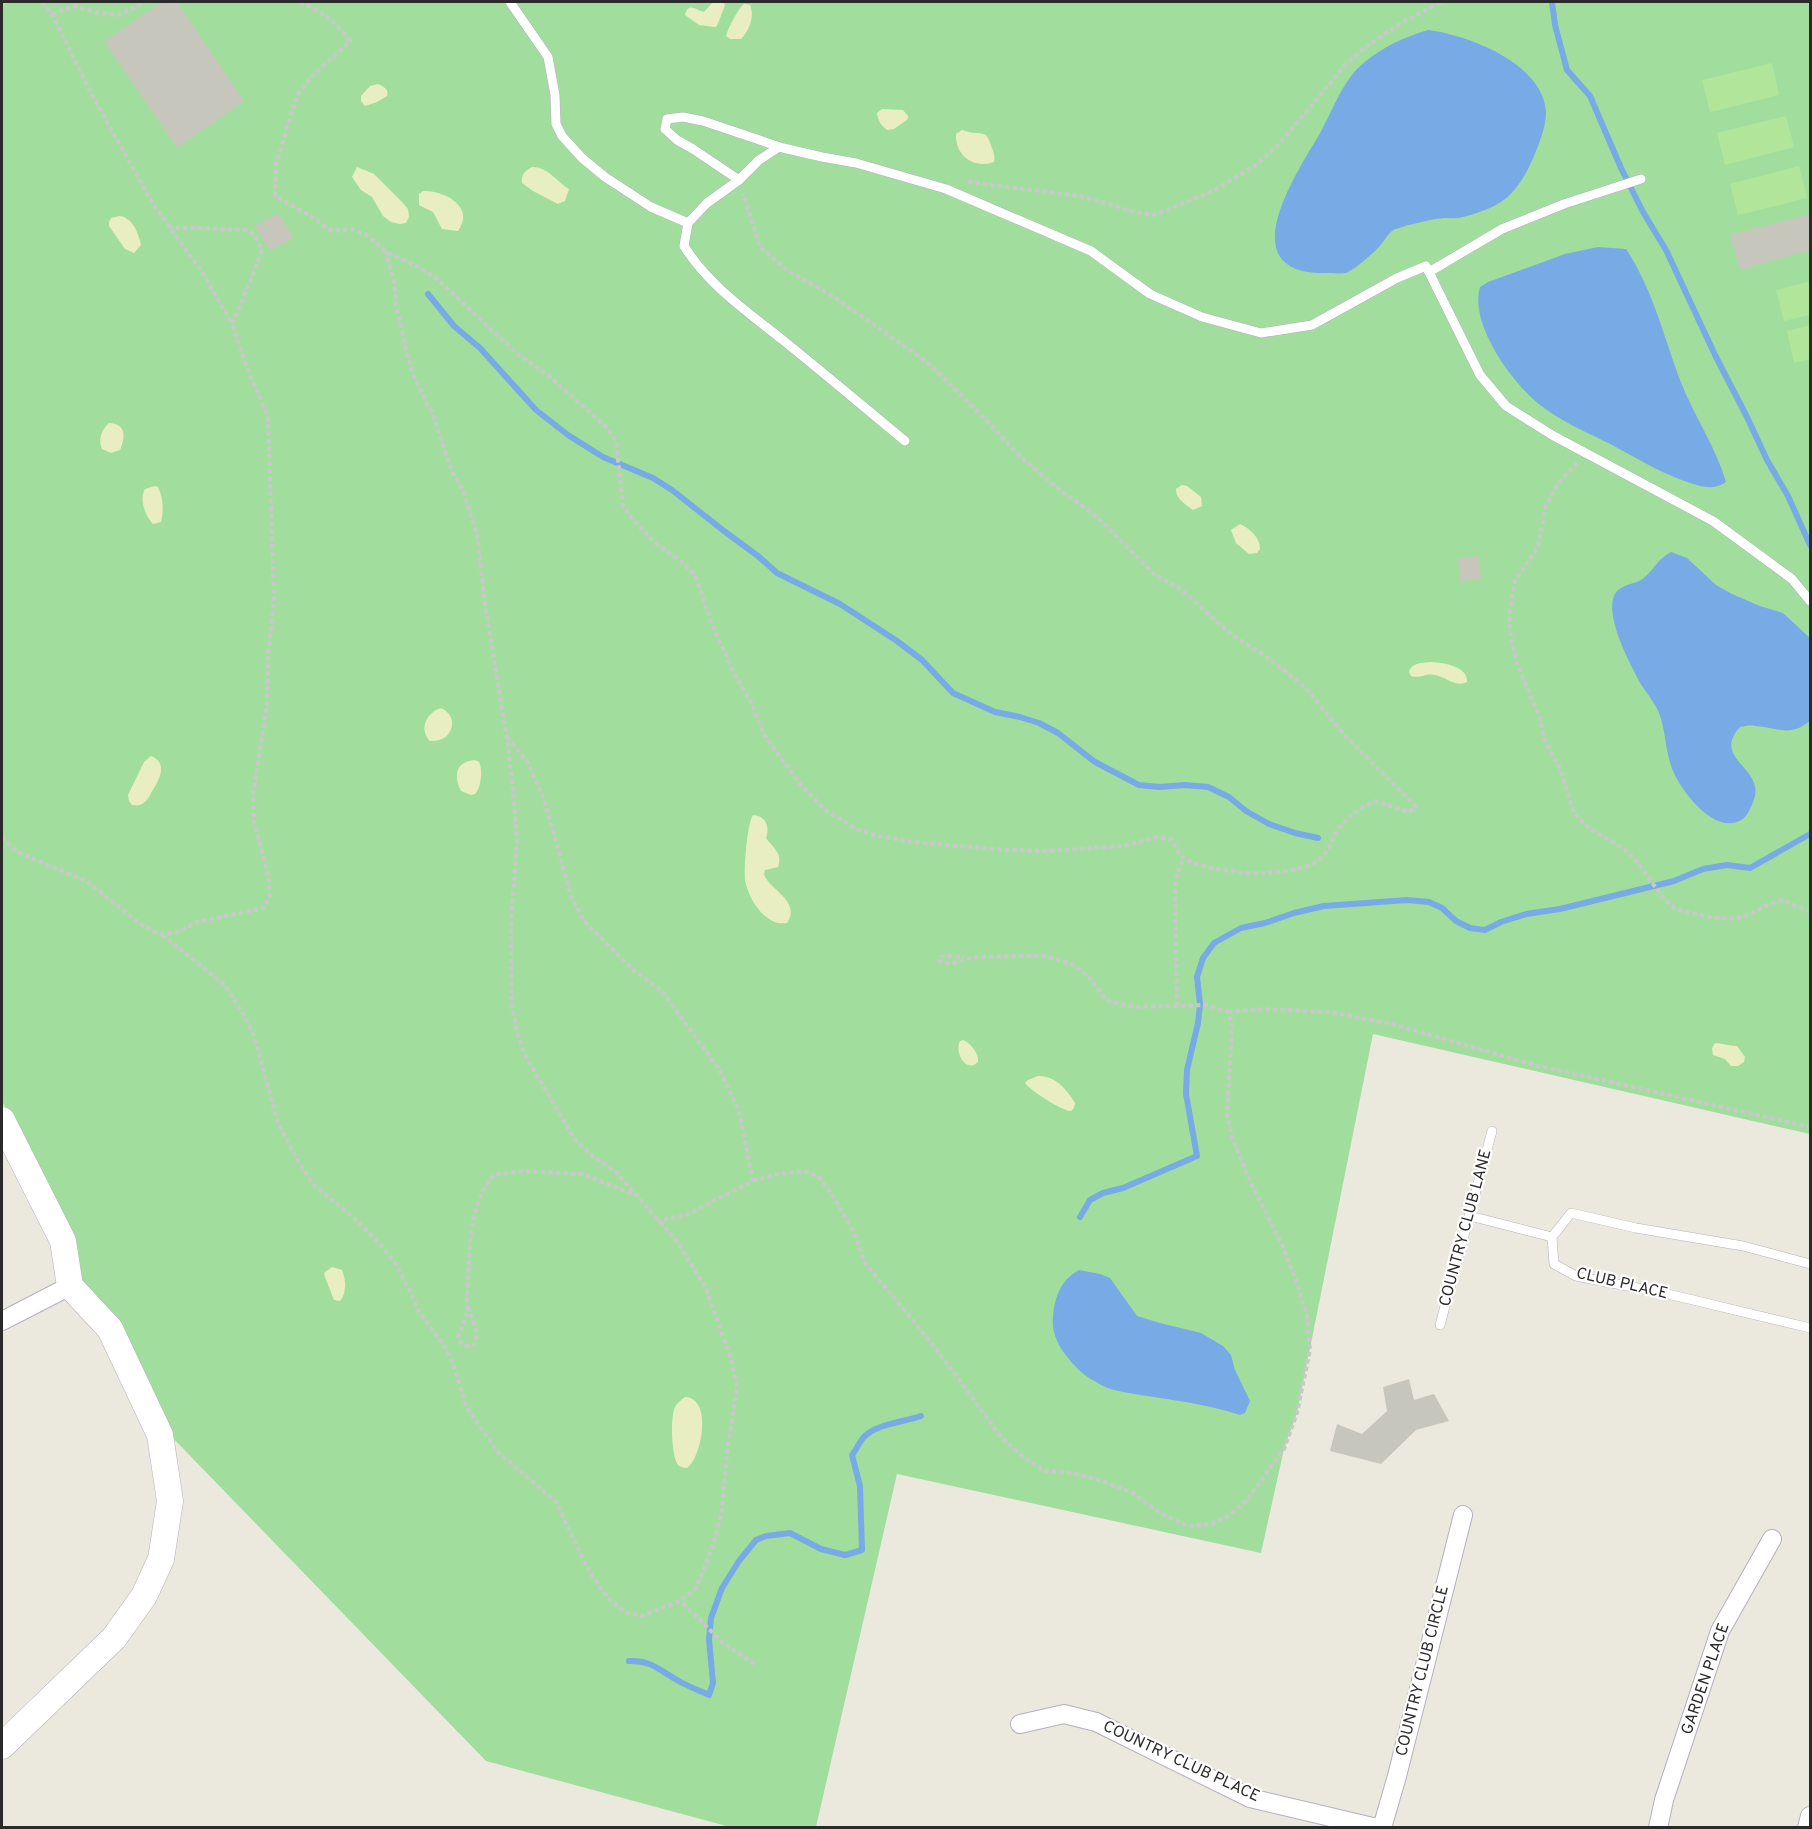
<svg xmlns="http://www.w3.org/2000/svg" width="1812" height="1829" viewBox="0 0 1812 1829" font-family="Overpass,sans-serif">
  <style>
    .green { fill: #a1de9e }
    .sand { fill: #e9eec2 }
    .pitch { fill: #b0e59a }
    .water { fill: #78aae6 }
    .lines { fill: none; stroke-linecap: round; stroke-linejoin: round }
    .stream { stroke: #78aae6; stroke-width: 6 }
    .building { fill: #c7c6bc }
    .lane-casing { stroke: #b2b1bd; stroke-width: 10 }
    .street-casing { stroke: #b2b1bd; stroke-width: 20 }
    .secondary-casing { stroke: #b2b1bd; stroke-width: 27 }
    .path { stroke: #c8c8c8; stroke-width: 4; stroke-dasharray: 4.5 3; stroke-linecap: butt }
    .lane { stroke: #fff; stroke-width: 9 }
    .street { stroke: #fff; stroke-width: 18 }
    .secondary { stroke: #fff; stroke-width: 26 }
    .labels { text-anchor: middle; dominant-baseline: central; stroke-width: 4.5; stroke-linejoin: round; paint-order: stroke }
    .street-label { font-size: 16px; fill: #2a2a2a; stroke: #fff }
  </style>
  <rect width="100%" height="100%" fill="#ebe9dd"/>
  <path class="green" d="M2,2H1810V1134L1373,1034L1297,1413L1284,1449L1261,1553L897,1474L816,1827H730L486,1761L168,1433L78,1282L72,1239L2,1101Z"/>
  <g class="sand">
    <path d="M713,2H723L725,5L717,26L715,27L699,25L685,15C688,2 695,9 704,12Z"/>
    <path d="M744,4L750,5C755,16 749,31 741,39H730L726,36C728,28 738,9 744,4Z"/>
    <path d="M378,84C384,87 389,89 387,96L377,102L365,106L361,101V96L370,86Z"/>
    <path d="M882,109L903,110L908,116V119L894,129L887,130C881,125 878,121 877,113Z"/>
    <path d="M962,130C967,131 971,133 976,133C988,133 988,137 992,148C994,153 995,156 994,162C974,169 955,156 956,134Z"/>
    <path d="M357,167L374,174L402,202L408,209L409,217L406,223L400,224L391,222L383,216L372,197L361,190L352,177Z"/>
    <path d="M532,167C548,167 556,181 569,189L565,201L558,204L533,191L522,183C521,174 525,171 532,167Z"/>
    <path d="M423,191C444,190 476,207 458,231L442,229L433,212L419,205V194Z"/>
    <path d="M120,216C133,218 138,233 141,245L134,253L125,249L109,226V222L111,218Z"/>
    <path d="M109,423C127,424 125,438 120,450L111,453L102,449C98,440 101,430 109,423Z"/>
    <path d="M1182,485L1187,486L1201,497L1202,506L1193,510C1186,505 1175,498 1176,489Z"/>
    <path d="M155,486L158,487C163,498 164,510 161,522L153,524C145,516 139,499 145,489Z"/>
    <path d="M1240,524C1250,529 1260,537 1260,549L1257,553L1249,554L1236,543L1231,530Z"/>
    <path d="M1431,662C1444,663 1468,666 1467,682C1455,688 1446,676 1434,675C1426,673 1419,679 1411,676L1409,672C1412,662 1423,663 1431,662Z"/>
    <path d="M441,708C461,717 452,743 430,741C418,729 427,712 441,708Z"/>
    <path d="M151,756C169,763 159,781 151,793C149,797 146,802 142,804C138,806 136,805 132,805L129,801L128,795L144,762Z"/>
    <path d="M475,760L479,762C483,770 481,788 475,794L471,795L461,791C453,776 456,761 475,760Z"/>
    <path d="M753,815C766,816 770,827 766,838C773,848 783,853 778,867L765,870L764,874C768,889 802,901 787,923C765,927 748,898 745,880C744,869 747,823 753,815Z"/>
    <path d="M963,1040C971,1043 979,1054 978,1062C966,1074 954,1052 960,1041Z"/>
    <path d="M1715,1043C1721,1043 1729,1046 1737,1046L1745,1057L1744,1062L1738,1066H1731L1725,1059L1713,1055L1712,1048Z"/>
    <path d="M1038,1076C1055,1075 1067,1090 1075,1103L1074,1108L1071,1111C1062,1111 1031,1091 1025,1083L1028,1080Z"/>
    <path d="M332,1267L342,1270C346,1280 347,1293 340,1301L334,1300L325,1277L324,1273Z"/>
    <path d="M685,1397C713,1398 702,1458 687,1468C682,1468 677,1466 676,1461C672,1450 670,1418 675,1407C677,1403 681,1400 685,1397Z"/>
  </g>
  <g class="pitch">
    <path d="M1772,63L1779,95L1710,112L1702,80Z"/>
    <path d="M1786,116L1794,147L1725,165L1717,133Z"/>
    <path d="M1799,166L1807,198L1738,215L1730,184Z"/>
    <path d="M1810,281V315L1784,321L1776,290Z"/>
    <path d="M1810,325V359L1794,363L1787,331Z"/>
  </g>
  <g class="water">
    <path d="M1428,30C1468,35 1543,63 1546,112C1546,125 1541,139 1536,151C1529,169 1518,191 1501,202C1490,209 1475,214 1463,217C1457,219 1451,218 1445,218C1431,219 1418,223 1405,226C1401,228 1396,228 1392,231C1387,235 1383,243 1378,248C1371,255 1354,270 1346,273C1339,274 1330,273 1323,273C1231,273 1295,175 1319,135C1331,114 1340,87 1357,69C1376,50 1403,37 1428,30Z"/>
    <path d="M1598,247L1626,249C1654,291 1664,339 1682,385C1696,419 1716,448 1726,482C1717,488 1710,488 1700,486C1669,478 1640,460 1612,445C1588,433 1562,422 1540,405C1512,383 1469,324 1480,287L1488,282L1565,254Z"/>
    <path d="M1671,552L1687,558L1716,585L1732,594L1760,606L1783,613L1810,638V721C1789,738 1777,727 1755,726C1750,725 1745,726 1740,727C1710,760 1768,768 1753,802C1751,807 1748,814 1744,818C1717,839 1682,792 1673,771C1665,752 1666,731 1659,713C1655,703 1648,695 1642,686C1631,666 1605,618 1614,596C1619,585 1631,585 1641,580C1652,573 1656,560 1671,552Z"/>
    <path d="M1079,1270L1100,1274L1110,1278L1137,1316L1160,1323L1201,1333L1223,1346L1231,1355L1235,1370L1250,1401L1245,1413L1240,1415C1207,1404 1173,1400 1140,1395C1125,1392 1109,1391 1096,1382C1084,1376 1073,1365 1065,1354C1057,1344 1051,1329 1053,1316C1055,1296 1061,1280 1079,1270Z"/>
  </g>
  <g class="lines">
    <g class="stream">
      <path d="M1552,2L1555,25L1567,70L1590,96L1621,168L1643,212L1666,250L1716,357L1747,417L1767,460L1788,496L1810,545"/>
      <path d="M428,294L454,326L480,348L536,410L568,435L603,457L653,478L672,490L724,531L758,556L777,573L840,604L897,641L922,660L953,693L995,712L1020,717L1039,723L1058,733L1095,762L1139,785L1159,787L1185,785L1208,787L1229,797L1246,811L1269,824L1295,833L1318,838"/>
      <path d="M1080,1217L1090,1200L1103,1193L1123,1188L1197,1156L1186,1094L1187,1070L1198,1023L1200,1004L1197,977L1203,958L1214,943L1241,928L1265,923L1294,913L1324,906L1407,900L1429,902L1442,908L1456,921L1470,928L1485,930L1501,922L1526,914L1560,909L1674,881L1703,869L1727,865L1750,868L1810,834"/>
      <path d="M629,1661C651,1660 659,1670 677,1680C687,1686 698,1690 709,1695L713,1683L709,1639L711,1618L722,1588L739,1561L756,1540L766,1536L790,1533L821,1549L845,1555L862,1550L860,1486L852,1455C856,1450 859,1443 863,1438C875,1424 904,1422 921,1416"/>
    </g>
  </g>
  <g class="building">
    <path d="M162,2H177L244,101L177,148L104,41Z"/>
    <path d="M278,213L294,238L270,250L254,226Z"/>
    <path d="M1810,214V250L1740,270L1730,235Z"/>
    <path d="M1479,556L1481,579L1460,581L1458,558Z"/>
    <path d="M1409,1379L1414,1400L1434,1394L1449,1421L1416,1430L1381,1464L1330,1451L1337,1424L1362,1434L1387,1411L1383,1387Z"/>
  </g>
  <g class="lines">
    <g class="lane-casing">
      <g id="lane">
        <path d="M510,2L548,57L555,95L556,124L562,136L582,158L605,177L651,207L688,223"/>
        <path d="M779,147L759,160L739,180L707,203L688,223L684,246C709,286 748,312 784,341C825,374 865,408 905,441"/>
        <path d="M739,180L693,149L677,140L665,129L667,119L683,117L703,121L783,148L822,157L856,163L946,189L1091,251L1150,294L1202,317L1261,333L1312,325L1397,278L1426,266L1480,375L1506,406L1552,435L1713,521L1792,579L1810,601"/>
        <path d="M1429,272L1502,229L1564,204L1641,179"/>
        <path d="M1470,1216L1552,1237"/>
        <path d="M1810,1264L1743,1246L1636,1228L1571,1213L1552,1237L1554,1264L1576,1276L1668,1294L1810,1328"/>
        <path d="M1440,1325L1492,1131"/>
      </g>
    </g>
    <g class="street-casing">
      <g id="street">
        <path d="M2,1321L70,1286"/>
        <path d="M1020,1724L1064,1714L1096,1722L1250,1798L1377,1828"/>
        <path d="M1382,1828L1397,1776L1463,1515"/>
        <path d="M1658,1828L1664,1800L1720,1631L1772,1539"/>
        <path d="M1807,1828L1810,1816"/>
      </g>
    </g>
    <g class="secondary-casing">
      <path id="secondary" d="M2,1120L63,1241L70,1286L110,1329L160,1435L170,1501L161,1559L144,1596L114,1638L2,1746"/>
    </g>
    <g class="path">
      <path d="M42,2L52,14L93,97L153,204L203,273L232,324L252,277L262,250L254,234L245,230L170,227"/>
      <path d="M300,2C320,10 338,23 350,41L313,75L297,95L276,165L275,196L311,216L329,230L341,231L350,229L367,235L388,253L415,265L437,279L520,356L549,376L605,426L616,441L623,506L635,522L655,543L682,562L695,575L711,622L734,673L751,702L763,733L800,784L825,810L858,830L878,836L913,842L1006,850L1045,851L1124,846L1156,837L1172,840C1175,845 1177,852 1181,856C1191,867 1246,875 1262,873C1278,872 1301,871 1316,862C1330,854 1330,840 1339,828C1349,815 1361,808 1375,801L1409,812L1416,807L1346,737L1305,687L1264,655L1232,635L1178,587L1156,576L1096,516L1056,487L1022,458L982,416L927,362L831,295L787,270L760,247L743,193"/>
      <path d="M52,14L74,6L95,12L119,15L145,2"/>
      <path d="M968,182L1079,196L1110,204L1129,211L1154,215L1213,191L1256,165L1277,146L1301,118L1347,63L1367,46L1401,23L1442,2"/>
      <path d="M1577,463L1560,481L1546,505L1538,547L1515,581L1509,615L1511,638L1516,661L1540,718L1544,738L1561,771L1574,813L1588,827L1624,849L1635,859L1664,899L1675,909L1709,917L1735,919L1750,914L1765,906L1782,900L1810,912"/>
      <path d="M507,737L528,763L545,802L571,896L584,921L633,970L661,990L719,1069L739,1111L753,1181L686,1215L658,1221"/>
      <path d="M2,837L17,852L86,881L142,925L162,935L177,932L197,922L264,908L270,896L268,875L254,821L253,796L267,704L268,655L274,601L268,417L245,362L232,324"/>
      <path d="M162,935L225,985L243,1014L254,1035L278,1123L299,1163L313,1184L356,1220L378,1242L395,1263L409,1289L418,1310L443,1344L453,1364L466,1406L474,1418L498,1452L556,1502L582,1557L591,1574L608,1598L625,1612L642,1616L680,1601L696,1588L712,1548L721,1516L728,1446L737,1387L732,1362L706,1288L676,1240L616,1172L595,1158L575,1140L525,1055L517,1032L512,1006L511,971V920L517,842L513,790L508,746L485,604L477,534L463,491L451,469L433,415L414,377L407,354L396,305L394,282L386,252"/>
      <path d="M1177,1006L1175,882L1182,861"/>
      <path d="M1228,1012L1264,1009L1330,1012L1392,1024L1535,1065L1810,1127"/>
      <path d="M753,1181L778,1174L804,1171L819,1177L835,1199L854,1233L865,1263L934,1346L1002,1438L1022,1456L1045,1471L1072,1473L1102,1481L1133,1493L1158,1512L1188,1526L1212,1524L1228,1516L1246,1501L1284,1449L1297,1413L1310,1350L1307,1317L1296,1280L1283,1247L1251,1183L1233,1140L1227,1116L1232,1024L1228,1012L1206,1005L1133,1007L1106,1000L1089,977L1072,964L1044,956L973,957L950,964L939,961L942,956L964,957"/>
      <path d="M468,1307L477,1333L475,1344L469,1346L462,1345L458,1337L468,1310L467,1298C470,1257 466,1207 494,1175L522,1171L582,1174L635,1195"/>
      <path d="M683,1603L723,1643L756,1665"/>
    </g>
    <use href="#lane" class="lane"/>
    <use href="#street" class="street"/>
    <use href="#secondary" class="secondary"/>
  </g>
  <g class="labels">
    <g class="street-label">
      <text transform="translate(1466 1228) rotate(-75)">COUNTRY CLUB LANE</text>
      <text transform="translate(1622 1284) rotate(13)">CLUB PLACE</text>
      <text transform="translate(1423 1671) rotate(-76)">COUNTRY CLUB CIRCLE</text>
      <text transform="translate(1706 1679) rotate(-71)">GARDEN PLACE</text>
      <text transform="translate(1181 1762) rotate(25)">COUNTRY CLUB PLACE</text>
    </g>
  </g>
  <rect width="1812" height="1829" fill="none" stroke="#2a2a2a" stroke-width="6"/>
</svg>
